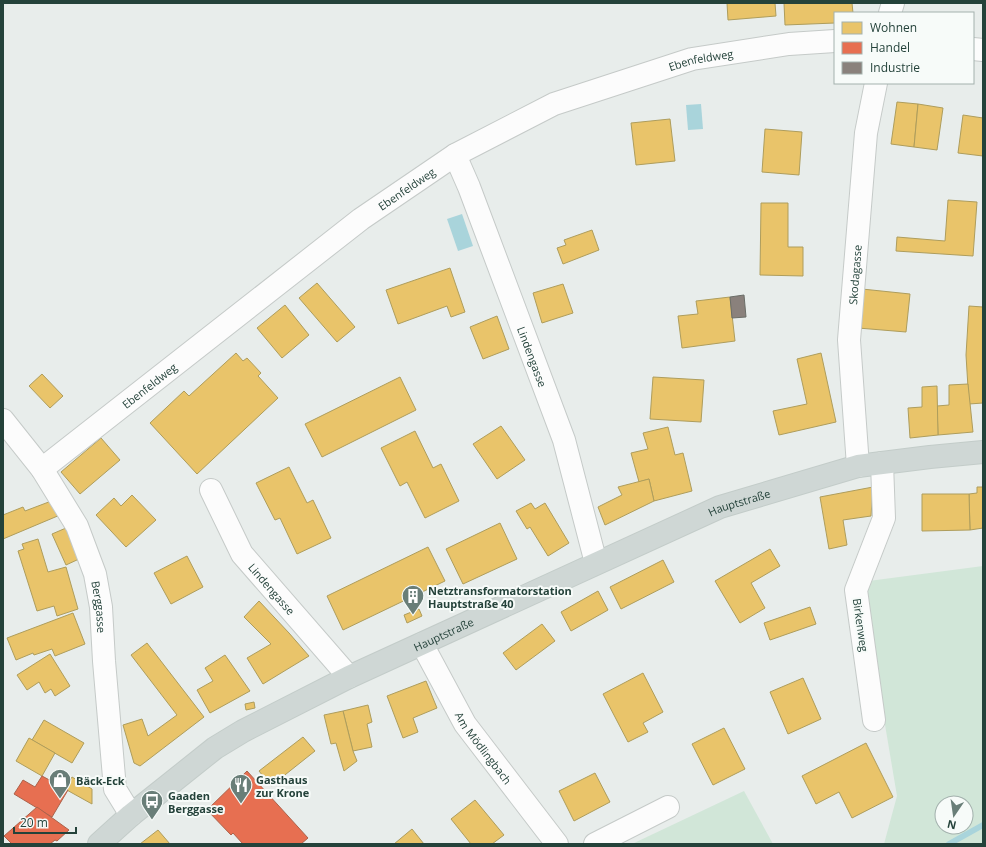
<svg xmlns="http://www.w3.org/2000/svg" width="986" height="847" viewBox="0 0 986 847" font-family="'Open Sans',sans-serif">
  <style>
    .green { fill: #d1e6d8; fill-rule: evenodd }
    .water { fill: #a9d4db }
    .homes { fill: #e9c46a; stroke: #ae9d5c }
    .shops { fill: #e76f51; stroke: #ac624a }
    .industry { fill: #8a817c; stroke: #6b6e68 }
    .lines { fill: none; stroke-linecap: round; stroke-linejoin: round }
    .stream { stroke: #a9d4db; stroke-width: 6 }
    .minor-casing { stroke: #c5cac8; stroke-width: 24 }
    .major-casing { stroke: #c3ccc9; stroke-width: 24 }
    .minor { stroke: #fcfcfc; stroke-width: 22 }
    .major { stroke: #cfd7d5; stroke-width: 22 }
    .labels { text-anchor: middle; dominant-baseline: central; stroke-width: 4; stroke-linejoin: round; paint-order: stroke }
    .street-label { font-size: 11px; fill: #24423a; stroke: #f7fbf9 }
    .poi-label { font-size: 11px; font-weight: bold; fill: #24423a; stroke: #f7fbf9; text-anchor: start }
  </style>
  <rect width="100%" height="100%" fill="#e8edeb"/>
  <g class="green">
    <path d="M983,566V844H884L897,796L861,582ZM942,803H966V827H942Z"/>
    <path d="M744,791L773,844H632Z"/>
  </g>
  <g class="water">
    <path d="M701,104L703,129L688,130L686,105Z"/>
    <path d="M462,214L473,246L458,251L447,219Z"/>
  </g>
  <g class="homes">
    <path d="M727,3H775L776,16L728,20Z"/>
    <path d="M784,3H852L853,13H835V23L785,25Z"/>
    <path d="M897,102L918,104L914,147L891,144Z"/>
    <path d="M918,104L943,108L937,150L914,147Z"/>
    <path d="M963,115L983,118V156L958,153Z"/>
    <path d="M670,119L675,161L636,165L631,123Z"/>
    <path d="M765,129L802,132L799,175L762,172Z"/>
    <path d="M948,200L977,202L973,256L896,251L897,237L945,241Z"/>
    <path d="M761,203H788V247H803V276L760,275Z"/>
    <path d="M592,230L599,250L563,264L557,248L566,245L564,240Z"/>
    <path d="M450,268L465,312L451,317L447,306L398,324L386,290Z"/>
    <path d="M317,283L355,327L337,342L299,298Z"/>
    <path d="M563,284L573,313L542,323L533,293Z"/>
    <path d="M862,289L910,294L906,332L858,328Z"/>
    <path d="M730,297L735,341L682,348L678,316L698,314L696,301Z"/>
    <path d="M285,305L309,335L282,358L257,328Z"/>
    <path d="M969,306L983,307V403L969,404L966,355Z"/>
    <path d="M497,316L509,349L483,359L470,327Z"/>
    <path d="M236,353L243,361L247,358L261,373L258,376L278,398L197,474L150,423L184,391L189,396Z"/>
    <path d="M821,353L836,422L779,435L773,411L807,404L797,359Z"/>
    <path d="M42,374L63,396L50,408L29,386Z"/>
    <path d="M400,377L416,410L322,457L305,424Z"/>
    <path d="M653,377L704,380L701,422L650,419Z"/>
    <path d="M968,384L973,432L938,435L937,406L949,405V385Z"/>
    <path d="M937,386L938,435L910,438L908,408L922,407V387Z"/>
    <path d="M501,426L525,460L497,479L473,444Z"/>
    <path d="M668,427L675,455L683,453L692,491L654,501L649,479L639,482L631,453L648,449L643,433Z"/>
    <path d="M415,431L433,468L441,464L459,501L425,518L407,482L400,486L381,448Z"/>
    <path d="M101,438L120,460L80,494L61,472Z"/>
    <path d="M289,467L307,503L313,500L331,538L297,554L280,518L275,520L256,483Z"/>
    <path d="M649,479L654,501L605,525L598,507L622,495L618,487Z"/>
    <path d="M873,487L871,516L843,520L847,545L829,549L820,497Z"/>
    <path d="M977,487H983V528L970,530L969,494L977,493Z"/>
    <path d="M922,494H969L970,530L922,531Z"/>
    <path d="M132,495L156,520L126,547L96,515L114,498L121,506Z"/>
    <path d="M54,500L60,515L3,539V515L23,507L25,511Z"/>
    <path d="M531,503L535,509L545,503L569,543L548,556L530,527L527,529L516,511Z"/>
    <path d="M500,523L517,559L463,584L446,549Z"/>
    <path d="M66,528L79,559L66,565L52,534Z"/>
    <path d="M38,539L48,572L66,567L78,609L57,616L54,606L37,611L18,551L24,549L22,544Z"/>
    <path d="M428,547L445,581L343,630L327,596Z"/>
    <path d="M770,549L780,566L751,583L765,608L740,623L715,581Z"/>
    <path d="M187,556L203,587L171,604L154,573Z"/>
    <path d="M663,560L674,582L621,609L610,587Z"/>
    <path d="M598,591L608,610L571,631L561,612Z"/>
    <path d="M259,601L289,633L309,656L263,684L247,658L271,644L244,617Z"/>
    <path d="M810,607L816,624L770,640L764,623Z"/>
    <path d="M419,609L422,616L407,623L404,615Z"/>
    <path d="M73,613L85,644L55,656L52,649L34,655L33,653L16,660L7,638Z"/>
    <path d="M542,624L555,641L516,670L503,653Z"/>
    <path d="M147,643L204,717L140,766L134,763L123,725L142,719L148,736L177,715L131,655Z"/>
    <path d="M50,654L70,686L55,696L51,689L45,693L39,682L27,690L17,675Z"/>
    <path d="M225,655L250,691L210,713L197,690L213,681L205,668Z"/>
    <path d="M643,673L663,712L643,723L648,732L628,742L603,694Z"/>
    <path d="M803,678L821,719L788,734L770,692Z"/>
    <path d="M426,681L437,708L413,718L418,732L403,738L387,696Z"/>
    <path d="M254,702L255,708L246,710L245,704Z"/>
    <path d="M368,705L372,722L367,724L372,747L353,751L343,711Z"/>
    <path d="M343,711L353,751L357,761L344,771L336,743L331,744L324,715Z"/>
    <path d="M44,720L84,743L72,763L32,740Z"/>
    <path d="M724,728L745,769L713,785L692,744Z"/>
    <path d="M303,737L315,751L271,786L259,771Z"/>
    <path d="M29,738L55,753L42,776L16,761Z"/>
    <path d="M866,743L893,797L852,818L839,792L816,804L802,776Z"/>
    <path d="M595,773L610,802L574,821L559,791Z"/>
    <path d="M72,777L92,789V804L65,789Z"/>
    <path d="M475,800L504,835L492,844H471L451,819Z"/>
    <path d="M412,829L424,844H394Z"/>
    <path d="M158,830L170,844H140Z"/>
  </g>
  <g class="shops">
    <path d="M247,771L308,838L301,844H243L233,833L231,835L207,810Z"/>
    <path d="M42,776L68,790L52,817L14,794L23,780L35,787Z"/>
    <path d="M37,807L69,830L57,841L55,840L50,844H11V843L4,836Z"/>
  </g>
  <path class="industry" d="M744,295L746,317L732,318L730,297Z"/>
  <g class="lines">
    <path class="stream" d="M949,844L983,825"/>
    <g class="minor-casing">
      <g id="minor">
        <path d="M890,13L893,3"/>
        <path d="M973,49L983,50"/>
        <path id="s1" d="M455,155L469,187L564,440L596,563"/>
        <path id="s2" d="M3,420L42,469L77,526L95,574L101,607L104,661L115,789L131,815"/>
        <path id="s3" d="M858,466L849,340L866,133L876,83"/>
        <path id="s4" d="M42,469L361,219L455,155L554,104L692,59L789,44L835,41"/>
        <path id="s5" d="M211,490L242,554L349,677"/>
        <path id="s6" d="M422,644L465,724L557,844"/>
        <path d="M874,720L856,590L884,518L882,463"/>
        <path d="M595,844L668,807"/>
      </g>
    </g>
    <g class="major-casing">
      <g id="major">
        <path id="s7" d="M99,844L131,815L215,748L243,731L349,677L720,507L858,466L930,457L983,452"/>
      </g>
    </g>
    <use href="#minor" class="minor"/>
    <use href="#major" class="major"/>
  </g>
  <defs>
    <g id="building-pin" transform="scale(1.15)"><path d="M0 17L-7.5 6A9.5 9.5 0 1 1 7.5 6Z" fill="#697e78" stroke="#f7fbf9"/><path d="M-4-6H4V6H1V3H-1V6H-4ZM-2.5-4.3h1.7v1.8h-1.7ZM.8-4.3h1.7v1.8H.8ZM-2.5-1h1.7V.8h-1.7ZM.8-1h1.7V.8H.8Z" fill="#fff"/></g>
    <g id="shop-pin" transform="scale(1.15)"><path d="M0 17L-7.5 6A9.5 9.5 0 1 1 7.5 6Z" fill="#697e78" stroke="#f7fbf9"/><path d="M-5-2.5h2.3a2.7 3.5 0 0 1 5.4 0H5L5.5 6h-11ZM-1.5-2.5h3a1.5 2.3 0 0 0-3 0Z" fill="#fff"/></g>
    <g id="restaurant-pin" transform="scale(1.15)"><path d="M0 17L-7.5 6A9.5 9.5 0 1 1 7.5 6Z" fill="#697e78" stroke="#f7fbf9"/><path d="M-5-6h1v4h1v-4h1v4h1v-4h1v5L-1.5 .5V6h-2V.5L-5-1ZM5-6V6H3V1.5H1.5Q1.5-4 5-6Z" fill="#fff"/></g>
    <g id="bus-pin" transform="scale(1.15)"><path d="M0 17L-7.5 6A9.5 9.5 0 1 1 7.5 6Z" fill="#697e78" stroke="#f7fbf9"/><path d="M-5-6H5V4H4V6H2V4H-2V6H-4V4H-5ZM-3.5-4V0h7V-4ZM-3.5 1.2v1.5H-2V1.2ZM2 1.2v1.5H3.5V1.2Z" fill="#fff"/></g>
  </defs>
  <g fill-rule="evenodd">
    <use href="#building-pin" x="413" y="596"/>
    <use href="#shop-pin" x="60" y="780"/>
    <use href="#restaurant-pin" x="241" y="785"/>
    <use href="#bus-pin" x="152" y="801"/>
  </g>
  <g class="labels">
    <g class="street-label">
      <text stroke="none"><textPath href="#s4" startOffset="784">Ebenfeldweg</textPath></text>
      <text stroke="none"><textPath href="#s4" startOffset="460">Ebenfeldweg</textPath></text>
      <text stroke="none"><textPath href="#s3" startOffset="192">Skodagasse</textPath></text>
      <text stroke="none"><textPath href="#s1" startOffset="216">Lindengasse</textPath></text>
      <text stroke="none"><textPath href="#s4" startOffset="136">Ebenfeldweg</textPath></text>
      <text stroke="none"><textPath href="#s7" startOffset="730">Hauptstraße</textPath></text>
      <text stroke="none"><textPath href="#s5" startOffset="117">Lindengasse</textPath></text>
      <text stroke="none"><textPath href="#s2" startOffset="214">Berggasse</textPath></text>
      <text transform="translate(861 625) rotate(82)">Birkenweg</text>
      <text stroke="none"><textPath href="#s7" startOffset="406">Hauptstraße</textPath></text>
      <text stroke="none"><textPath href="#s6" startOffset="121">Am Mödlingbach</textPath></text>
    </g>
    <g class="poi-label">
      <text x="428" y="590">Netztransformatorstation<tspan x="428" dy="13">Hauptstraße 40</tspan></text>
      <text x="256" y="779">Gasthaus<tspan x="256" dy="13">zur Krone</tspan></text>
      <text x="76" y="780">Bäck-Eck</text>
      <text x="168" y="795">Gaaden<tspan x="168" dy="13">Berggasse</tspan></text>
    </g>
  </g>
  <rect width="986" height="847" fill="none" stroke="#24423a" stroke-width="8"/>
  <rect x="834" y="12" width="140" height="72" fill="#f7fbf9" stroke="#a3b1ad"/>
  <rect x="842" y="22" width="20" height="12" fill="#e9c46a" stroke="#a3b1ad"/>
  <text x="870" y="32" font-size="12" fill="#24423a">Wohnen</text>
  <rect x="842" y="42" width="20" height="12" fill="#e76f51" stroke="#a3b1ad"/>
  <text x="870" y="52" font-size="12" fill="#24423a">Handel</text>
  <rect x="842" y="62" width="20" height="12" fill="#8a817c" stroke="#a3b1ad"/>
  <text x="870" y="72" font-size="12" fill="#24423a">Industrie</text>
  <g transform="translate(954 815) rotate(193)"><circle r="19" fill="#f7fbf9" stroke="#a3b1ad"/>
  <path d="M0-3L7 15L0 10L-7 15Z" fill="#697e78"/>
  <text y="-6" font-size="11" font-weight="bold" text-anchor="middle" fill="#24423a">N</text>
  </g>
  <path d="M14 827v6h62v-6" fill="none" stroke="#24423a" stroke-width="2"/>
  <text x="20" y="827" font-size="12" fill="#24423a" stroke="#f7fbf9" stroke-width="3" paint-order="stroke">20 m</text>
</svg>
